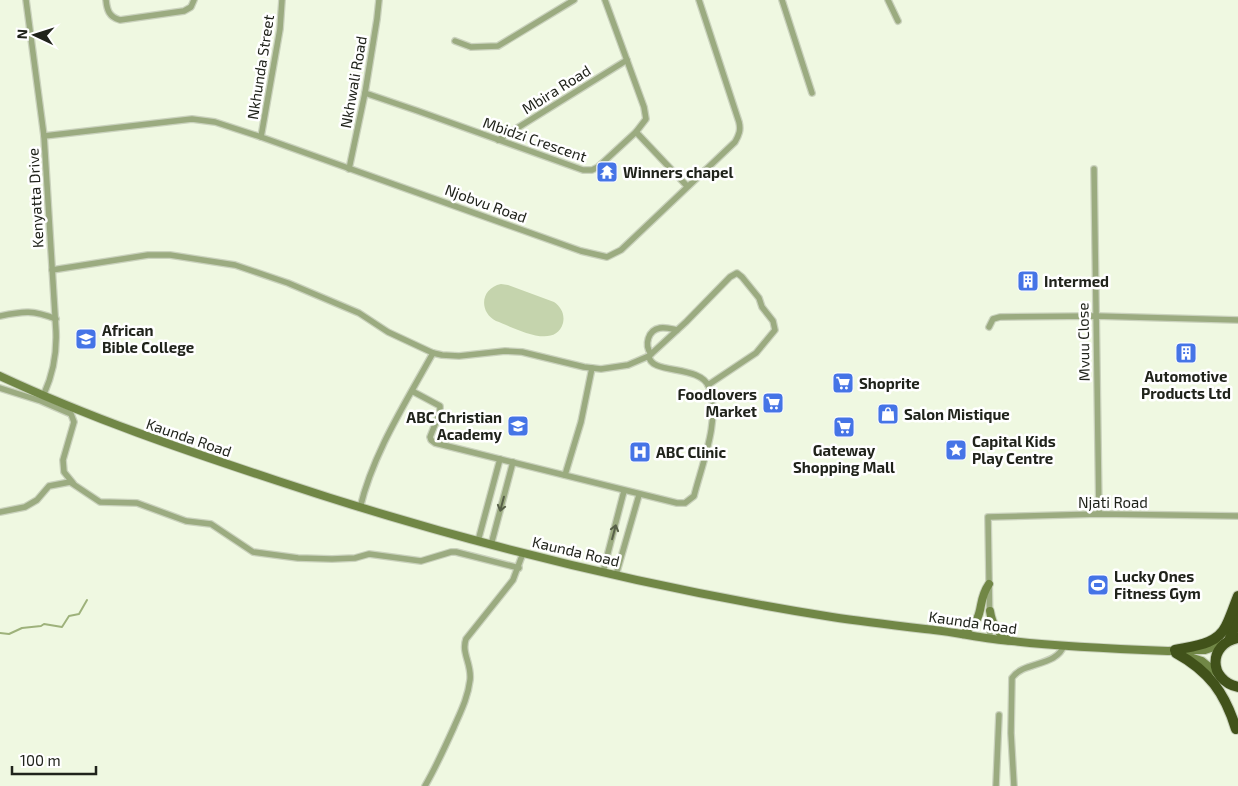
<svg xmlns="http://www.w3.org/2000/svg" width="1238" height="786" viewBox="0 0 1238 786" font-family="'Exo 2',sans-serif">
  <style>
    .green { fill: #c5d4ad }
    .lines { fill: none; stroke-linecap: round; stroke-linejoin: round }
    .stream { stroke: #9eb27b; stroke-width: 2 }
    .street-casing { stroke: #cad2bd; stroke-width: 8 }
    .secondary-casing { stroke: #cad2bd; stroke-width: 10 }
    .highway-casing { stroke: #cad2bd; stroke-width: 12 }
    .street { stroke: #9bab80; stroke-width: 5.5 }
    .secondary { stroke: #718746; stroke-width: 8 }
    .highway { stroke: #41521a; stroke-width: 10 }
    .oneway { stroke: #576048 }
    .labels { text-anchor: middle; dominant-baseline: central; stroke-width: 5; stroke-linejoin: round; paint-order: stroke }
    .street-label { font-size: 15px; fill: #20231b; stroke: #fff }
    .poi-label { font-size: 15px; font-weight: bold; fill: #20231b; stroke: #fff; text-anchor: start }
  </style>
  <rect width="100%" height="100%" fill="#eff8e1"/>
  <path class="green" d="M501,284L508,285L554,302C561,307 565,314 563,323C555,351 513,327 496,321C478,311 481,288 501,284Z"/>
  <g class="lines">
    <path class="stream" d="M0,633L9,634L22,628L41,626L44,624L62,627L69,616L79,614L87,600"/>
    <g class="street-casing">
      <g id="street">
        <path d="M26,0L44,136L56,331C57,354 53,374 44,394"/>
        <path d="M106,0C107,10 109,17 120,20L184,11L191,7L194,0"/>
        <path d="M782,0L812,93"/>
        <path d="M888,0L898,21"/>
        <path d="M455,41L471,47L498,46L574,0"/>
        <path d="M365,93L418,111L583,170H592L598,167L636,132L646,119L644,107L605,0"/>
        <path d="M636,132L687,186"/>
        <path d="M44,136L192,119L215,122L261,137L581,251L607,257L621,250L735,142C739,135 741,130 739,122L699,0"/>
        <path d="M261,137L280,29L282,0"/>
        <path d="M498,140L627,60"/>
        <path d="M349,169L365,93L377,19L379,0"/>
        <path d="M1094,169L1099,514"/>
        <path d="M52,270L148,255H170L235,265L288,283L359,313L388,332L433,353L442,355L459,356L505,351L522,352L584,367L601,369L628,365L649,356L686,322L730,277L737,273L742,277L759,298L762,307L773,321L775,330L756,353L708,385"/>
        <path d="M0,316C24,311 33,310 56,319"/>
        <path d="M989,327L993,319L1000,317L1095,316L1238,320"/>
        <path d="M651,354C644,345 648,330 660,328C666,327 672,329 677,330"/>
        <path d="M0,388L41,401L71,414L74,422L63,460L64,472L73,483"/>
        <path d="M412,391L440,406V412L430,437L431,440L435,443L677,503H685L694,496C702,464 721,419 709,387C700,364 650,375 649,356"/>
        <path d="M565,475L581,422L592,368"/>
        <path d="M360,508C373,453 406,402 433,353"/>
        <path d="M0,512L25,507L37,500L49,486L70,482L100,502L137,503L186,521L211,524L253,552L298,558L332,559L355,558L369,554L421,561L451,552H456L519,568"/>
        <path d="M478,541L500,459"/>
        <path d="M491,545L513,462"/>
        <path d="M603,572L624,491"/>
        <path d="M616,575L639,495"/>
        <path d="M990,639L988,517L1099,514L1238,516"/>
        <path d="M425,786C436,767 445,747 454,727C461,711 468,697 470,680C472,664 461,653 466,639L513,580L523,553"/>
        <path d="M996,786L999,715"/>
        <path d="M1014,786L1011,733L1012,678C1023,661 1057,667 1064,645"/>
      </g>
    </g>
    <g class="secondary-casing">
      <g id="secondary">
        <path d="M0,376C90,418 184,450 278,481C458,541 644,587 832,617C865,622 900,626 934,630C960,633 986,639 1012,641C1064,647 1117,649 1169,651L1180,650"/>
        <path d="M990,611C992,624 997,632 1008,640"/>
        <path d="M963,634C988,616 975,604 989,584"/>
        <path d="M1191,650H1205L1223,644"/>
        <path d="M1184,655L1202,661L1218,674"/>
      </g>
    </g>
    <g class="highway-casing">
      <g id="highway">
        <path d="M1238,638C1208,644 1208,680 1238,687"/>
        <path d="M1229,640L1235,627L1238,608"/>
        <path d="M1175,650C1193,646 1217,645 1226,626C1231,616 1234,606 1238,596"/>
        <path d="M1176,653C1209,671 1225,693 1236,729"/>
      </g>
    </g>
    <use href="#street" class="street"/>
    <use href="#secondary" class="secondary"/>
    <use href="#highway" class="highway"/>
  </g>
  <defs><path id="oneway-shaft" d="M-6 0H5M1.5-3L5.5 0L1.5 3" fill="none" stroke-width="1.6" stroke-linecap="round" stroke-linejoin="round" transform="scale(1.25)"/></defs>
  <g class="oneway">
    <use href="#oneway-shaft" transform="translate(502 504) rotate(105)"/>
    <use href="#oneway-shaft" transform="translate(614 532) rotate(-75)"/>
  </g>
  <defs>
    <g id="temple-square" transform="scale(1.125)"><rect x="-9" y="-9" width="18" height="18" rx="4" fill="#4574e6" stroke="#fff"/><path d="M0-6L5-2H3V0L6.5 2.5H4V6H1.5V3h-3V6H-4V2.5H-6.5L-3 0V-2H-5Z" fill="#fff"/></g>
    <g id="building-square" transform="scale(1.125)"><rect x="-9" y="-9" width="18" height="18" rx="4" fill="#4574e6" stroke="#fff"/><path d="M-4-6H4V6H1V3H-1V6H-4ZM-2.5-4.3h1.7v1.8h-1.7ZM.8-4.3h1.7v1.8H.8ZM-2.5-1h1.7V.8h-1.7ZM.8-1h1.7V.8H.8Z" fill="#fff"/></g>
    <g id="university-square" transform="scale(1.125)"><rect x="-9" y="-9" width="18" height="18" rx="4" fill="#4574e6" stroke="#fff"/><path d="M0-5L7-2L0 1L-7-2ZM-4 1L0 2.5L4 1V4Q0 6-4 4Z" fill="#fff"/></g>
    <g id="supermarket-square" transform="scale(1.125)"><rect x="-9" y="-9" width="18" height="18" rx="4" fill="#4574e6" stroke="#fff"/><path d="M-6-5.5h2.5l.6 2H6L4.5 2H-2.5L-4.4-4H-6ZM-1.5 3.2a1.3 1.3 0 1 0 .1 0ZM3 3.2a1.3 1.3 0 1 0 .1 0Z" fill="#fff"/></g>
    <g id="shop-square" transform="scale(1.125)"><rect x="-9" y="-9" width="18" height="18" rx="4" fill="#4574e6" stroke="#fff"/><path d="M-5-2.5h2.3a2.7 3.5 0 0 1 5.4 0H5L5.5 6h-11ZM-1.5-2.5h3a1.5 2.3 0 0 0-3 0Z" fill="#fff"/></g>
    <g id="school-square" transform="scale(1.125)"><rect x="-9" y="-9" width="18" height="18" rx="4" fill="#4574e6" stroke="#fff"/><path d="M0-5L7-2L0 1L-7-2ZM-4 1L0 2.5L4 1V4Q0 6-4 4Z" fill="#fff"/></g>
    <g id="sight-square" transform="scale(1.125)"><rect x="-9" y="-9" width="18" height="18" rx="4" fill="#4574e6" stroke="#fff"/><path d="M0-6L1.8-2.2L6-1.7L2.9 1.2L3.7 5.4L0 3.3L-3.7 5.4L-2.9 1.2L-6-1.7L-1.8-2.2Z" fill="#fff"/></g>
    <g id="hospital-square" transform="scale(1.125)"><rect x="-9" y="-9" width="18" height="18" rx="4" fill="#4574e6" stroke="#fff"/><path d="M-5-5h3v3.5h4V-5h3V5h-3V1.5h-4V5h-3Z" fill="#fff"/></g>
    <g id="stadium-square" transform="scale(1.125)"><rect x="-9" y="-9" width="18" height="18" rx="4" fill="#4574e6" stroke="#fff"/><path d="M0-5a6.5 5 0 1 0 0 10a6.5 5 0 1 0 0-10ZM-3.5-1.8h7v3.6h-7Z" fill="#fff"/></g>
  </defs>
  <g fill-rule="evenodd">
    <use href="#temple-square" x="607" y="172"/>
    <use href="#building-square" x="1028" y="281"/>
    <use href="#university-square" x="86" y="339"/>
    <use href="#building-square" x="1186" y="353"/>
    <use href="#supermarket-square" x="843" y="383"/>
    <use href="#supermarket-square" x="773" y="403"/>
    <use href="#shop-square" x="888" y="414"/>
    <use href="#school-square" x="518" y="426"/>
    <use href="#supermarket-square" x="844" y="427"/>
    <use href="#sight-square" x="956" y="450"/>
    <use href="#hospital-square" x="640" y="452"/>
    <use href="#stadium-square" x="1098" y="585"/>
  </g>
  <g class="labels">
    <g class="street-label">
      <text transform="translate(260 67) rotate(-81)">Nkhunda Street</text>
      <text transform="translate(353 82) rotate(-80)">Nkhwali Road</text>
      <text transform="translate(556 89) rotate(-32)">Mbira Road</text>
      <text transform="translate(535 139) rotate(19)">Mbidzi Crescent</text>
      <text transform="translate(35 198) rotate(-93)">Kenyatta Drive</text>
      <text transform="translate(486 203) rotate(20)">Njobvu Road</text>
      <text transform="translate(1083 342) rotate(-91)">Mvuu Close</text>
      <text transform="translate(189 437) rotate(19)">Kaunda Road</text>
      <text x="1113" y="502">Njati Road</text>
      <text transform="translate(576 551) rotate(13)">Kaunda Road</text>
      <text transform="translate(973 622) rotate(8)">Kaunda Road</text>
    </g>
    <g class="poi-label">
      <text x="623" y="172">Winners chapel</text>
      <text x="1044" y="281">Intermed</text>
      <text x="102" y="330">African<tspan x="102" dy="17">Bible College</tspan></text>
      <text x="1186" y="376" text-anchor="middle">Automotive<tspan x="1186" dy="17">Products Ltd</tspan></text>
      <text x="859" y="383">Shoprite</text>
      <text x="757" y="394" text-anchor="end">Foodlovers<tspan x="757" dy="17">Market</tspan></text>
      <text x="904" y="414">Salon Mistique</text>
      <text x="502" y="417" text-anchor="end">ABC Christian<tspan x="502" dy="17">Academy</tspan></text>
      <text x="972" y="441">Capital Kids<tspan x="972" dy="17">Play Centre</tspan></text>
      <text x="844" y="450" text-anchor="middle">Gateway<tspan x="844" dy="17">Shopping Mall</tspan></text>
      <text x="656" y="452">ABC Clinic</text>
      <text x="1114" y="576">Lucky Ones<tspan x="1114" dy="17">Fitness Gym</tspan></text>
    </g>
  </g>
  <g transform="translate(35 35) rotate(274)" stroke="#ffffff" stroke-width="4" paint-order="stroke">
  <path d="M0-4L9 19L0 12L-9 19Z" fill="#20231b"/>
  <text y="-8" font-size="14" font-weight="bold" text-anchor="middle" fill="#20231b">N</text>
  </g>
  <path d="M12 766v8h84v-8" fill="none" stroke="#20231b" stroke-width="2.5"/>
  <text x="20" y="766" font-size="15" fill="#20231b" stroke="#ffffff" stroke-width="4" paint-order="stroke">100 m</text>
</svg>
